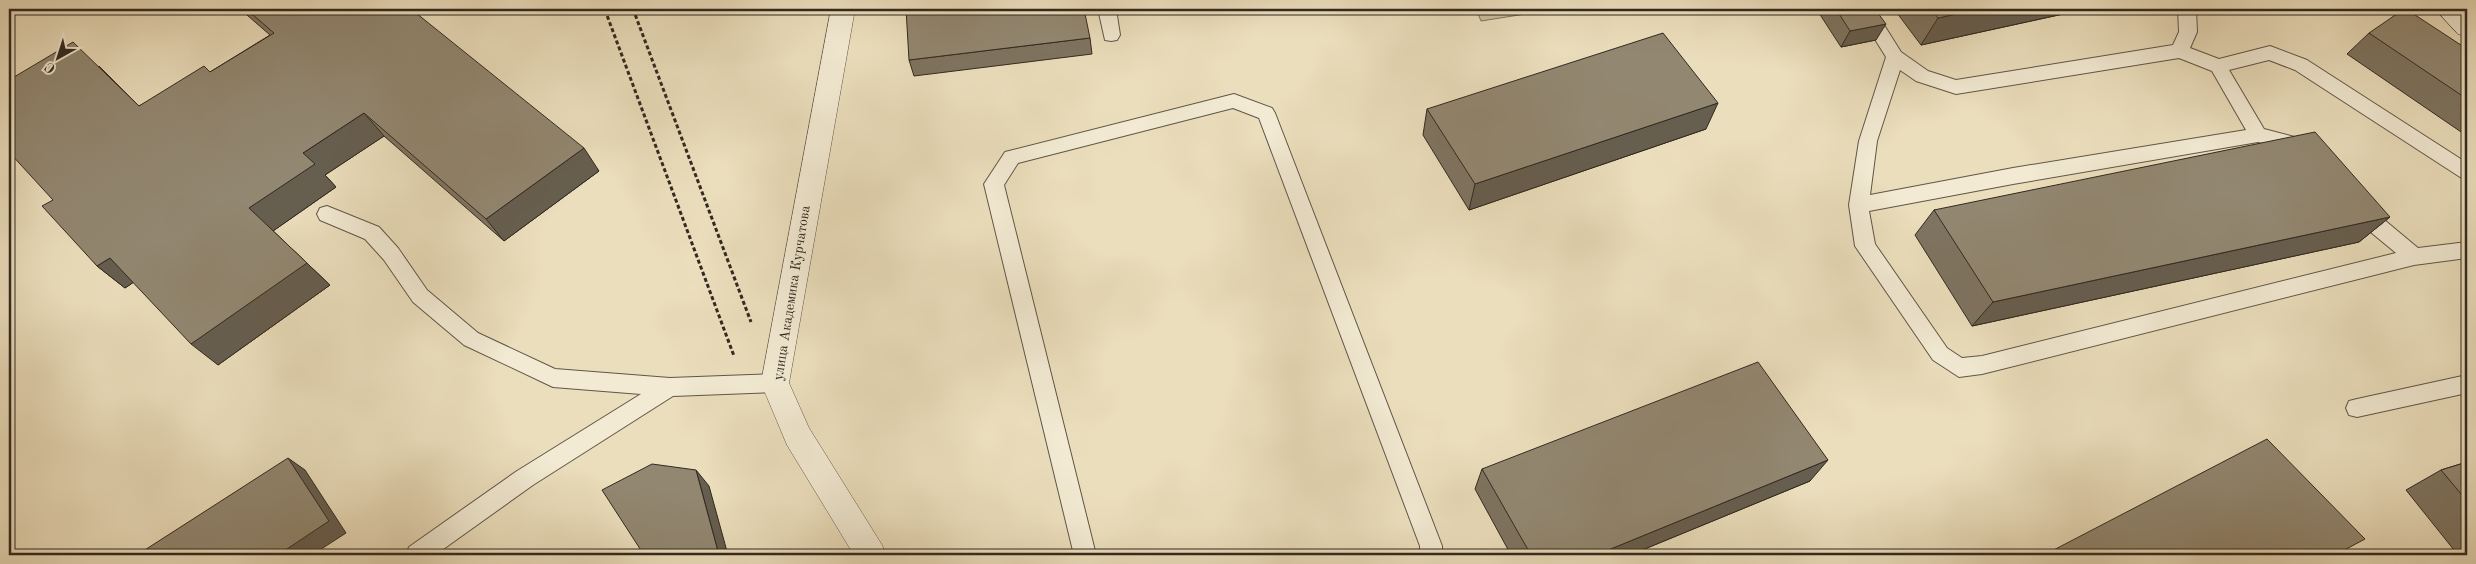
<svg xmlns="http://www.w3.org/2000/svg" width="2476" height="564" viewBox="0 0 2476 564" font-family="'Old Standard TT',serif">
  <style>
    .green { fill: #ccbfa1; stroke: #7f7460 }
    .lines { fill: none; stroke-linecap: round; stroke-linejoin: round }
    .lane-casing { stroke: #605647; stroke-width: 2 }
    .street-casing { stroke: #605647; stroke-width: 1 }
    .secondary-casing { stroke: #322920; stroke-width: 1 }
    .path { stroke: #322920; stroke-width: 3; stroke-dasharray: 4 2.5; stroke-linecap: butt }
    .lane { fill: #f2ead3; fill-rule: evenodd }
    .street { fill: #f2ead3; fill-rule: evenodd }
    .secondary { fill: #f2ead3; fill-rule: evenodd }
    .wall { fill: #7e7461; stroke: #322920 }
    .shaded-wall { fill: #665e4f; stroke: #322920 }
    .building { fill: #928771; stroke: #322920 }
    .labels { text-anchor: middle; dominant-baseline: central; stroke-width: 4.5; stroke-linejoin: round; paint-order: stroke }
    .street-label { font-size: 14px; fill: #322920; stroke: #f2ead3 }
  </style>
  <rect width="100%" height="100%" fill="#ebdebc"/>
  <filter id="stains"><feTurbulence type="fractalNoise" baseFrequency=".004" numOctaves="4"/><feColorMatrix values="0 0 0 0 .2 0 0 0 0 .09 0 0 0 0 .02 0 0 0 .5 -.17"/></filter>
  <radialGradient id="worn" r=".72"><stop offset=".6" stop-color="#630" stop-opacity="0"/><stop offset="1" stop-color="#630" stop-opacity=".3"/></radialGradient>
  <path class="green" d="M1476,9H1557L1481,21Z"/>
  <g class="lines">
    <g class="lane-casing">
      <g id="lane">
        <path d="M1098,9H1116L1120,35L1117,40L1111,41L1105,40Z"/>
        <path d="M1856,9H1874L1901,52L1928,71L1956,80L2173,45L2179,32L2178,9H2196L2197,32L2190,48L2219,59L2270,46L2307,60L2467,163V180L2460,177L2295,70L2269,60L2229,70L2264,129L2310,141L2312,146L2310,151L2303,153L2258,142L2013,184L1869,211L1875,244L1947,348L1962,358L1982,356L2396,253L2350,215L2347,209L2350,203L2357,201L2364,203L2418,248L2467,242V258L2414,265L1982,374L1959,377L1933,360L1855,246L1849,205L1859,141L1886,57ZM2179,58L2212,71L2246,130L2013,168L1870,195L1877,141L1900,70L1916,81L1956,94Z"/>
        <path d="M1234,94L1272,108L1275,113L1442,546V555H1420V546L1259,118L1233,108L1018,163L1004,185L1096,555H1074L984,184L1005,152Z"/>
        <path d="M327,206L379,227L398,248L427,290L478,333L555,369L670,378L775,374L782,376L785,383L782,390L775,392L673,396L533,485L435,555H406L409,547L517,471L641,394L553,387L464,345L413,302L384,260L365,239L320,220L317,214L320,208Z"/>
        <path d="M2467,375V393L2357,417L2349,415L2346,408L2349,401L2357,399Z"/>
      </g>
    </g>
    <g class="street-casing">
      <path id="street" d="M831,9H855L789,383L809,428L882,545L886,555H854L787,445L761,383Z"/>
    </g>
    <g class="secondary-casing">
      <path id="secondary" d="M2435,9H2462L2467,14V37L2458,34Z"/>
    </g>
    <g class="path">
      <path d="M562,9L586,13L610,9"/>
      <path d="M633,9L751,322"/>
      <path d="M605,10L734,356"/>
    </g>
    <use href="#lane" class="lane"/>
    <use href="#street" class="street"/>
    <use href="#secondary" class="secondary"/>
  </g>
  <g class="wall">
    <path d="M240,9H411L599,171L504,241L384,136L325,175L336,187L273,231L330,285L218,365L134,282L125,288L97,266L53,200L99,66L139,106L210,72L270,35Z"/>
    <path d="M1818,9H1875L1876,40L1841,47L1817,10Z"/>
    <path d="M1894,9H2086L1921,45Z"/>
    <path d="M2369,33L2467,49V136L2347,54Z"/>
    <path d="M1090,38L1092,54L914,76L909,60Z"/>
    <path d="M1427,109L1706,129L1469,210L1423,135Z"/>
    <path d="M1934,210L2390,217L2359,242L1972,326L1915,235Z"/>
    <path d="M2467,462V555H2458L2406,490L2441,470Z"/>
    <path d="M1482,469L1810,481L1630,555H1511L1475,489Z"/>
  </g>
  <g class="shaded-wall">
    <path d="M1980,9H2086L1921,45L1938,18Z"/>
    <path d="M1886,24L1876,40L1841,47L1850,31Z"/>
    <path d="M1718,103L1706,129L1469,210L1475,184Z"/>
    <path d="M364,113L384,136L325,175L336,187L273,231L330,285L218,365L191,344L249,208L303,153Z"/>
    <path d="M584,148L599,171L504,241L486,219Z"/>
    <path d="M2390,217L2359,242L1972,326L1993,302Z"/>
    <path d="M110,258L138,279L125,288L97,266Z"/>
    <path d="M288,458L305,470L346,533L312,555H278Z"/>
    <path d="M1828,460L1810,481L1630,555H1596Z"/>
    <path d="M696,470L709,486L728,555H719Z"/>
  </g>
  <g class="building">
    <path d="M246,9H411L584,148L486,219L364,113L303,153L315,164L249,208L307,263L191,344L110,258L97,266L42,206L53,200L9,152V80L73,42L139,106L204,66L210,72L274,33Z"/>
    <path d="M906,9H1084L1090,38L909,60Z"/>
    <path d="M1836,9H1875L1886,24L1850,31Z"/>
    <path d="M1931,9H1980L1938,18Z"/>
    <path d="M2404,9H2406L2467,49V99L2369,33Z"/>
    <path d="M1663,33L1718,103L1475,184L1427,109Z"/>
    <path d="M2315,132L2390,217L1993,302L1934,210Z"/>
    <path d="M1758,362L1828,460L1596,555H1531L1482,469Z"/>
    <path d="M2267,439L2365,539L2335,555H2044Z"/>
    <path d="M288,458L329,521L278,555H137Z"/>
    <path d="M2467,462V501L2441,470Z"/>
    <path d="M652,464L696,470L719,555H644L602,490Z"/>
  </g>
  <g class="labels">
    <g class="street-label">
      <text transform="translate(792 293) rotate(-81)">улица Академика Курчатова</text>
    </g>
  </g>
  <rect width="2476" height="564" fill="none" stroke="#ebdebc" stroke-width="30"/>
  <rect x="10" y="10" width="2456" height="544" fill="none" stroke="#322920" stroke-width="2.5"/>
  <rect x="15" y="15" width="2446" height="534" fill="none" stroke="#322920"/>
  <g transform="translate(58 58) rotate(219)" stroke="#f2ead3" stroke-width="4" paint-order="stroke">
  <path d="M0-4L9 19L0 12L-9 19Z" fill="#322920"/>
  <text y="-8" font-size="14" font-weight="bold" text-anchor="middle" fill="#322920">С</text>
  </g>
  <rect width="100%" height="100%" filter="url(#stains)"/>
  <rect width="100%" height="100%" fill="url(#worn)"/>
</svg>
